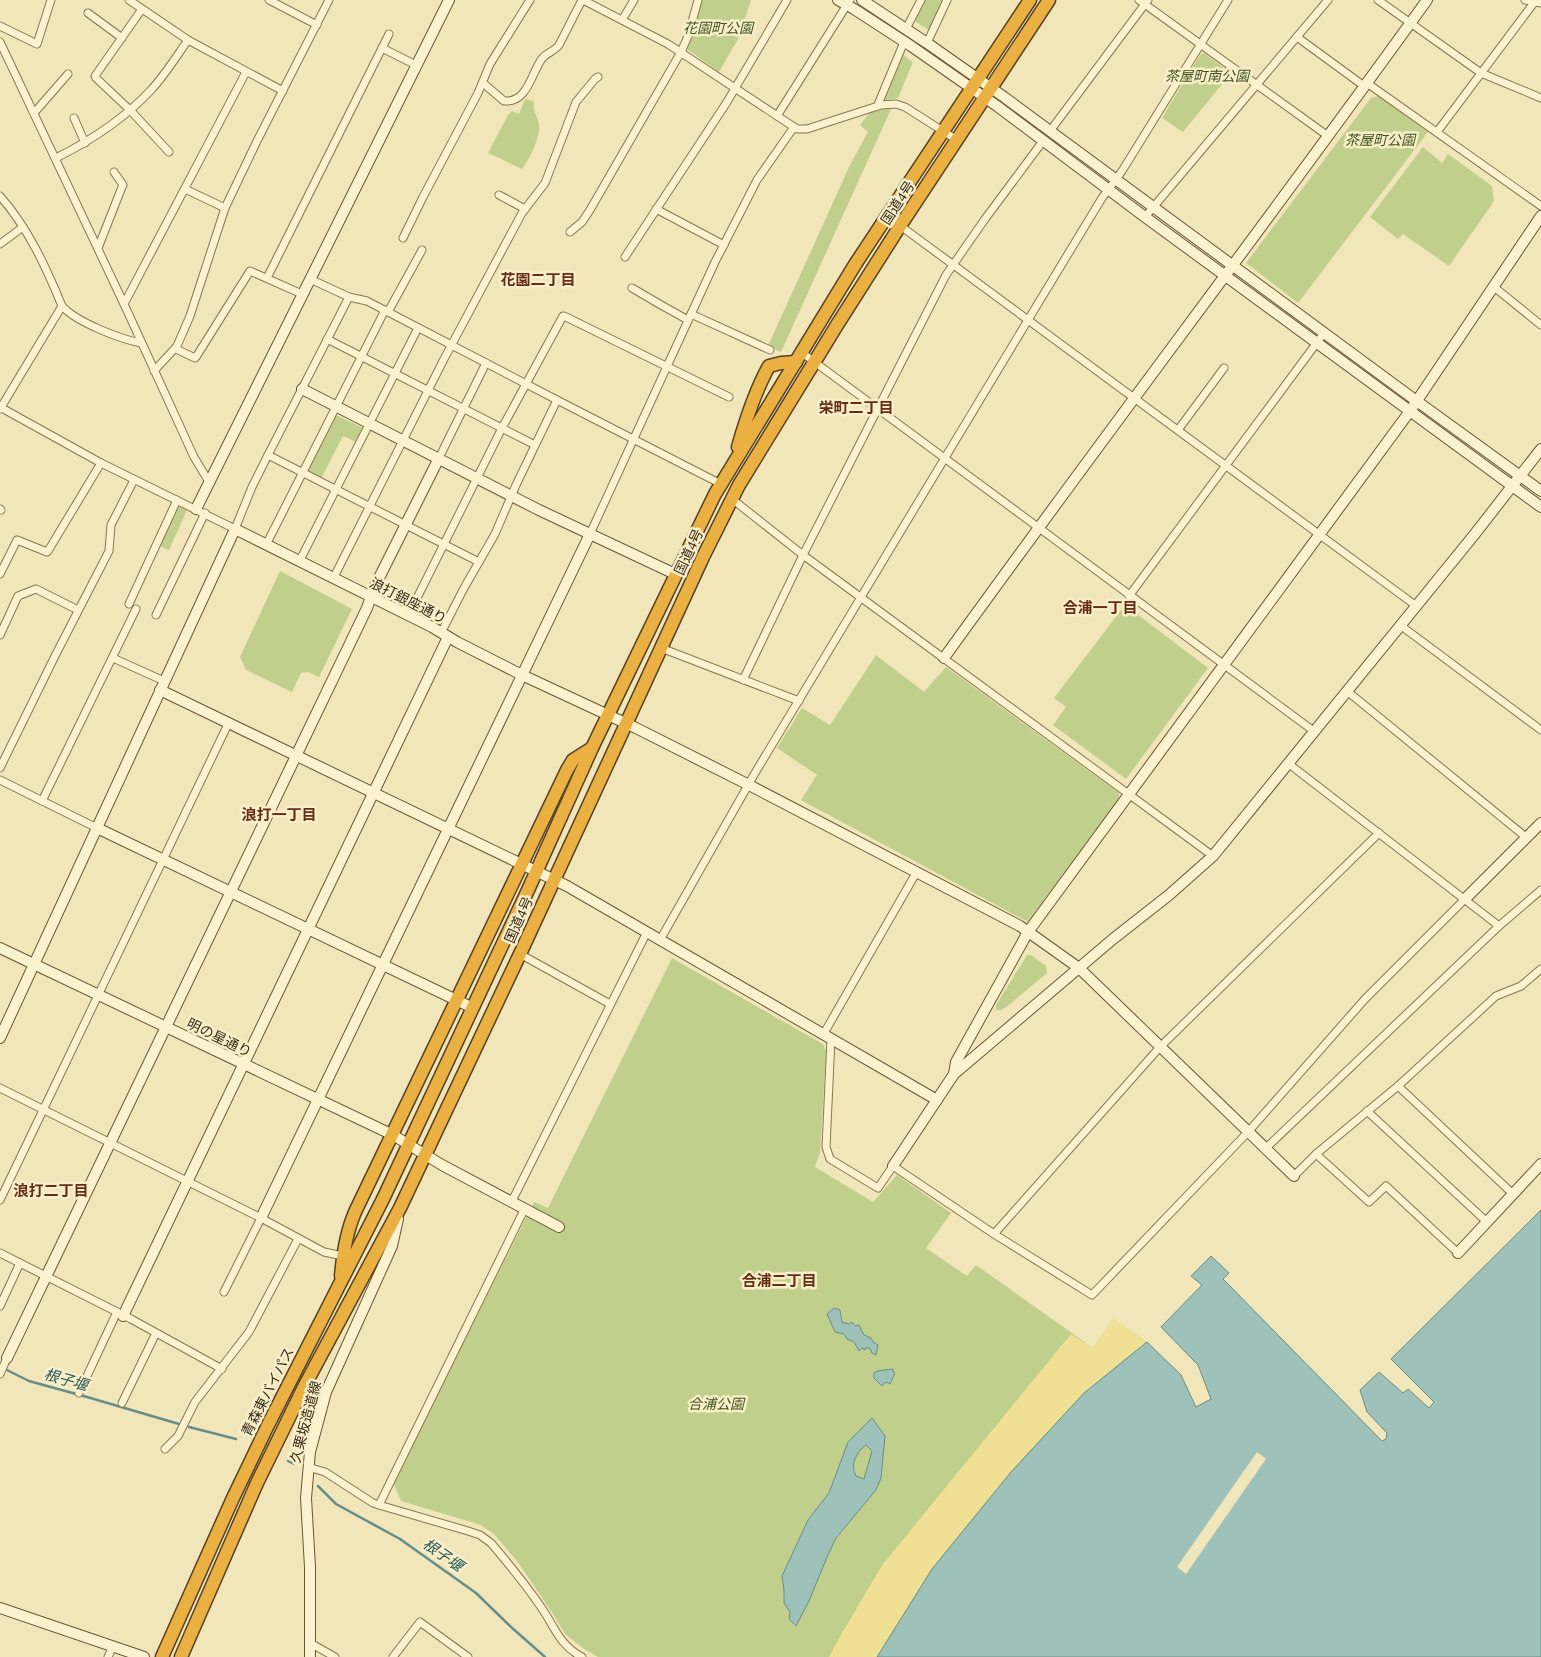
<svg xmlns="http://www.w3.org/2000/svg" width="1541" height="1657" viewBox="0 0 1541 1657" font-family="'Times New Roman','Noto Sans JP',serif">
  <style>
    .green { fill: #c1cf8d }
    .sand { fill: #f0e093 }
    .water { fill: #9ec1ba; stroke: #668e88; fill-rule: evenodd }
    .pier { fill: #f1e6b9 }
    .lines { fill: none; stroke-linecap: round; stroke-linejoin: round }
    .stream { stroke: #668e88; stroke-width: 2.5 }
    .street-casing { stroke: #897553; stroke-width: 9 }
    .secondary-casing { stroke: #6a5536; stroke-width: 12 }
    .highway-casing { stroke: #554228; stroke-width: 15 }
    .street { stroke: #fcf2cd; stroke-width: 7 }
    .secondary { stroke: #fcf2cd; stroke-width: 10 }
    .highway { stroke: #eab041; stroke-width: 12 }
    .labels { text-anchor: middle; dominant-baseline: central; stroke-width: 5; stroke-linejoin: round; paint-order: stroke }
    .park-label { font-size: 14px; font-style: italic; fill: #41541e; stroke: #f8efc9 }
    .street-label { font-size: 14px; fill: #362a19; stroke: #f8efc9 }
    .neighbourhood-label { font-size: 15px; font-weight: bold; fill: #662e15; stroke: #f8efc9 }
    .water-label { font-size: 15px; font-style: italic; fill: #275657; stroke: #f8efc9 }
  </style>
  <rect width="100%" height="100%" fill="#f1e6b9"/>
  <g class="green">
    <path d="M702,0H751L738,39L719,72L687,49Z"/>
    <path d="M925,0H944L930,31L915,21Z"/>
    <path d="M900,53L913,62L898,98L882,101Z"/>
    <path d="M1204,53L1231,73L1183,132L1162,118L1200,55Z"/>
    <path d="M1379,96L1428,132L1298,303L1246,263L1371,98Z"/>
    <path d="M525,99L534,101C532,112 540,119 539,128C539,140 529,160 522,169L488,153L508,115L512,111L519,114Z"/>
    <path d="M892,107L781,352L768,346L850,165L868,132L860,125L869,113Z"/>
    <path d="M1423,147L1442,163L1448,154L1492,186L1494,201L1449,266L1403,234L1398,239L1370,217Z"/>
    <path d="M334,416H338L363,428L356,442L343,436L321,479L306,471Z"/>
    <path d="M176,506L187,510L169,550L158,545Z"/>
    <path d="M280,571L352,609L319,677L308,672L301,673L292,692L246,670L240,657Z"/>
    <path d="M1125,605L1208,668L1126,779L1053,725L1066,707L1054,698Z"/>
    <path d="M876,655L924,692L946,667L1119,793V799L1028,922L801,800L817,775L777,748L802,708L830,725Z"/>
    <path d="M1027,955H1031L1046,966L1047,973L1005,1008L1001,1010H996V1005Z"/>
    <path d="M672,958L823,1044L826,1051L820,1153L815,1167L873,1202L897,1175L951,1213L926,1248L967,1276L976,1265L1093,1348L1113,1319L1147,1342L1121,1361L880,1649L877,1657H598L584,1649L565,1634L553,1614L517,1561L494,1534L481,1525L401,1501L393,1482L534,1202L548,1208Z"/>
  </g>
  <path class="sand" d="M1113,1319L1147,1342L1084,1393L1011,1472L932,1569L877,1657H829L842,1633L883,1564L1071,1334L1093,1348Z"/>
  <g class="water">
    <path d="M1541,1210V1657H877L932,1569L1011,1472L1084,1393L1147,1342L1181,1375L1196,1407L1211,1399L1198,1365L1161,1327L1202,1285L1191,1276L1211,1256L1229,1273L1223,1279L1382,1441L1386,1439L1387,1433L1367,1412L1360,1390L1379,1372L1403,1393L1408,1389L1429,1408L1434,1402L1391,1359Z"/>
    <path d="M834,1308L840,1310L842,1322L849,1324L852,1322L855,1326L859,1325L864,1335L871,1338L873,1342L878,1345L876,1355L872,1353L871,1350L866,1347L865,1350L862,1348L859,1351L854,1342L847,1339L844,1334L835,1332L827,1314Z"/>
    <path d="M893,1369V1372L895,1373L890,1384L886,1382L882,1386L874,1378V1373L877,1371Z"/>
    <path d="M872,1418L885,1436L881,1478L876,1490L836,1538L827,1557L809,1601L796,1626L789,1619L790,1612L784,1603V1590L782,1576L808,1520L829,1493L848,1442ZM866,1445L872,1451L864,1479L856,1476C850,1464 856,1453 866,1445Z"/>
  </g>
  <path class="pier" d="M1257,1452L1266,1459L1186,1574L1177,1567Z"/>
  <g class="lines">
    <g class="stream">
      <path d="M7,1370L29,1381L87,1397L179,1424"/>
      <path d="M189,1427L236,1439"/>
      <path d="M288,1461L294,1464"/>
      <path d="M318,1486L336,1504L400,1539L476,1593L511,1627L545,1657"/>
    </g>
    <g class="street-casing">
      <g id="street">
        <path d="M129,0L188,40L283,91"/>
        <path d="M269,0L317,25"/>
        <path d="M583,0L668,44L797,129H807L881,105L896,104L905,107L957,140"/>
        <path d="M1139,0L1328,136"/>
        <path d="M1378,0L1481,73L1541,98"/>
        <path d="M1525,0L1541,3"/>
        <path d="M142,9L95,76L96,78L130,110L169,152"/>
        <path d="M88,13L122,38"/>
        <path d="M622,20L634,0"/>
        <path d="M0,26L37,44L51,0"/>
        <path d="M906,29L921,0"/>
        <path d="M1297,37L1364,86"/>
        <path d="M0,42L124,304L194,457L209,482"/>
        <path d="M927,43L947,0"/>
        <path d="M382,48L389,34"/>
        <path d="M483,83L504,101C527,103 531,75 541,60C545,53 554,52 559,45L582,0"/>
        <path d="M1367,83L1541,206"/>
        <path d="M878,106L879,102L904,42"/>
        <path d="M34,113L68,74"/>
        <path d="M777,116L850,0"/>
        <path d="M74,118L85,143"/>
        <path d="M1050,131L1148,0"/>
        <path d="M1437,132L1536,0"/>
        <path d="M56,158C90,141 124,119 151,90C165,75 176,57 188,40"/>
        <path d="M185,189L225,208"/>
        <path d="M499,195L525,209"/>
        <path d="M0,196C28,228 46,267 62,306C76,322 120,339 141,343"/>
        <path d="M656,209L724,245"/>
        <path d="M887,216L1415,605"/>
        <path d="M1145,217L1328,0"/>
        <path d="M570,232L582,222L590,210L681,52L688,36L698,0"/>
        <path d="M403,238L423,197L478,93L490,64L530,0"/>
        <path d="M0,244L23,227"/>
        <path d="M98,248L122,187L123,185L114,172"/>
        <path d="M625,257L727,102L787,0"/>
        <path d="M267,278L382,48L416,65"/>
        <path d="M310,279L349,297L367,301L557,400L721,484"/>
        <path d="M1494,287L1541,325"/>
        <path d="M632,288L661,305L688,320"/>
        <path d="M124,304L246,72"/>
        <path d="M388,312L422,250"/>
        <path d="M691,314L770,350"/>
        <path d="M327,339L535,445"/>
        <path d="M176,349L195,358L196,357L250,271L302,294"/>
        <path d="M801,352L1315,732"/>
        <path d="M154,371L177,346L190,316L225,208L257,141L329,0"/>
        <path d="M0,407L101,463L235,529L252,487L268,455L349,297"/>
        <path d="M0,409L62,306"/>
        <path d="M1178,430L1224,368"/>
        <path d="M268,455L479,562"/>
        <path d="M439,458L486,363"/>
        <path d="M732,499L803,555L1213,856"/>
        <path d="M0,509L1,510"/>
        <path d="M590,534L715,262L757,180L794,127"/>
        <path d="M266,545L385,310"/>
        <path d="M299,562L418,328"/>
        <path d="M0,574L17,540L47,552L48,551L101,463"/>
        <path d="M333,579L444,359L522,213L545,183L576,102L595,79L598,77"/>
        <path d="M1129,596L1324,333"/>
        <path d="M129,604L177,500"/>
        <path d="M156,615L205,513"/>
        <path d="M408,616L502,428L563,316H564L729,397"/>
        <path d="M1400,625L1541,730"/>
        <path d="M441,633L464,588L495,534L516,485L557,400"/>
        <path d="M0,635L18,596L36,589L78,610"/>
        <path d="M661,648L799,701"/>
        <path d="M113,658L164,681"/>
        <path d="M743,680L803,555L946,275L985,219L1043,141"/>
        <path d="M1347,691L1527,838"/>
        <path d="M1289,764L1499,926"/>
        <path d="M0,768L55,656L109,551L111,525L134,480"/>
        <path d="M0,780L97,828"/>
        <path d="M42,801L136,609"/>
        <path d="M660,940L755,773L1028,320L1102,198L1122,171L1228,0"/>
        <path d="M520,954L610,1004"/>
        <path d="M823,1035L916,873"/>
        <path d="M831,1039L826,1147L830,1159L878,1188L893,1166L994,1234L1092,1295L1248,1132L1365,999L1465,899"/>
        <path d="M1398,1086L1513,1194"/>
        <path d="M0,1088L261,1218L324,1252L343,1256"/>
        <path d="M1367,1111L1487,1222"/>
        <path d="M1266,1148L1499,926L1541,890"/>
        <path d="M1316,1154L1369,1202L1386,1186L1458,1253"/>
        <path d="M1294,1176L1316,1154L1398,1086L1496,996L1521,986L1541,969"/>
        <path d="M0,1200L229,722"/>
        <path d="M511,1203L647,932"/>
        <path d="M994,1234L1160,1047L1379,833"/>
        <path d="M0,1253L131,1319L222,1369"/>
        <path d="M224,1292L261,1218"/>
        <path d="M0,1306L20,1263"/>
        <path d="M0,1374L7,1358"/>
        <path d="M79,1393L117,1312"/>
        <path d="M122,1403L156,1333"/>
        <path d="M165,1449L178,1436L195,1402L249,1332L298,1239"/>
        <path d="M308,1467L325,1472L373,1503L379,1505L524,1210"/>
        <path d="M379,1505L468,1531L480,1535L491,1543C508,1563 526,1585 541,1607C555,1627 559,1645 582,1657"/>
        <path d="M310,1643L335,1657"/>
        <path d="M108,1657L113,1646"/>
        <path d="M393,1657L420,1622L468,1657"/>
      </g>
    </g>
    <g class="secondary-casing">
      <g id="secondary">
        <path d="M838,0L854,9L911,46L997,106L1145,217L1541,507"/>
        <path d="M862,0L927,43L1004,97L1407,394L1541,491"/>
        <path d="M302,389L539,510L675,574"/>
        <path d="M196,509L449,0"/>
        <path d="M944,658C1103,437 1268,221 1427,0"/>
        <path d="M160,690L567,886L937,1100"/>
        <path d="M97,828L473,1008"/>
        <path d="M1465,899L1541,823"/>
        <path d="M0,948L393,1135L442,1165L559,1227"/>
        <path d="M0,1038L235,529L432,627L457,642L522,675L636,728L749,785L1020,926L1079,968L1294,1176"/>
        <path d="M954,1074L956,1062L1028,932L1410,411L1541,216"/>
        <path d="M893,1166L954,1074L1113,939L1169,895L1213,856L1474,535L1541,449"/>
        <path d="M261,1218L590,534"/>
        <path d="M1458,1253L1541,1164"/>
        <path d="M123,1316L448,637"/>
        <path d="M7,1358L367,608L374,588L439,458"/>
        <path d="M0,1608L144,1657"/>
        <path d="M310,1657V1567L306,1498L310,1452L326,1392L392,1246L398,1219"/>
      </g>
    </g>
    <g class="highway-casing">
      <g id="highway">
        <path d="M738,447C746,419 755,391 769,366L781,363L796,362"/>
        <path d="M341,1276C343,1253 346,1233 355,1212L567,770L573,760L592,748"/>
        <path d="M162,1657L233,1498L268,1425L383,1199L528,890L592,748L715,494L856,263L1030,0"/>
        <path d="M181,1657L257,1483L305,1385L400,1208L520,954L703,557L739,485L837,325L900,226L1049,0"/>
      </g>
    </g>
    <use href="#street" class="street"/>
    <use href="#secondary" class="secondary"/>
    <use href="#highway" class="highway"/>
  </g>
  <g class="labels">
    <g class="park-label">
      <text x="718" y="28">花園町公園</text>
      <text x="1207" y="76">茶屋町南公園</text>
      <text x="1380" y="140">茶屋町公園</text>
      <text x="716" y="1404">合浦公園</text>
    </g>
    <g class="street-label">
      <text transform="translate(898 203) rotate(-57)">国道4号</text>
      <text transform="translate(689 552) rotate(-65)">国道4号</text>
      <text transform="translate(408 601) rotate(27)">浪打銀座通り</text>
      <text transform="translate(519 920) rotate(-66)">国道4号</text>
      <text transform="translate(219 1038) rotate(26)">明の星通り</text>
      <text transform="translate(268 1392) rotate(-63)">青森東バイパス</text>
      <text transform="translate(306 1422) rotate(-75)">久栗坂造道線</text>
    </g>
    <g class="neighbourhood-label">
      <text x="538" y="280">花園二丁目</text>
      <text x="856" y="408">栄町二丁目</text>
      <text x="1100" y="608">合浦一丁目</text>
      <text x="279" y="815">浪打一丁目</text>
      <text x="51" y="1191">浪打二丁目</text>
      <text x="779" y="1281">合浦二丁目</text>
    </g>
    <g class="water-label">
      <text transform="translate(66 1380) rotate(16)">根子堰</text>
      <text transform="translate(443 1555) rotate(35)">根子堰</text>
    </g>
  </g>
</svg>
